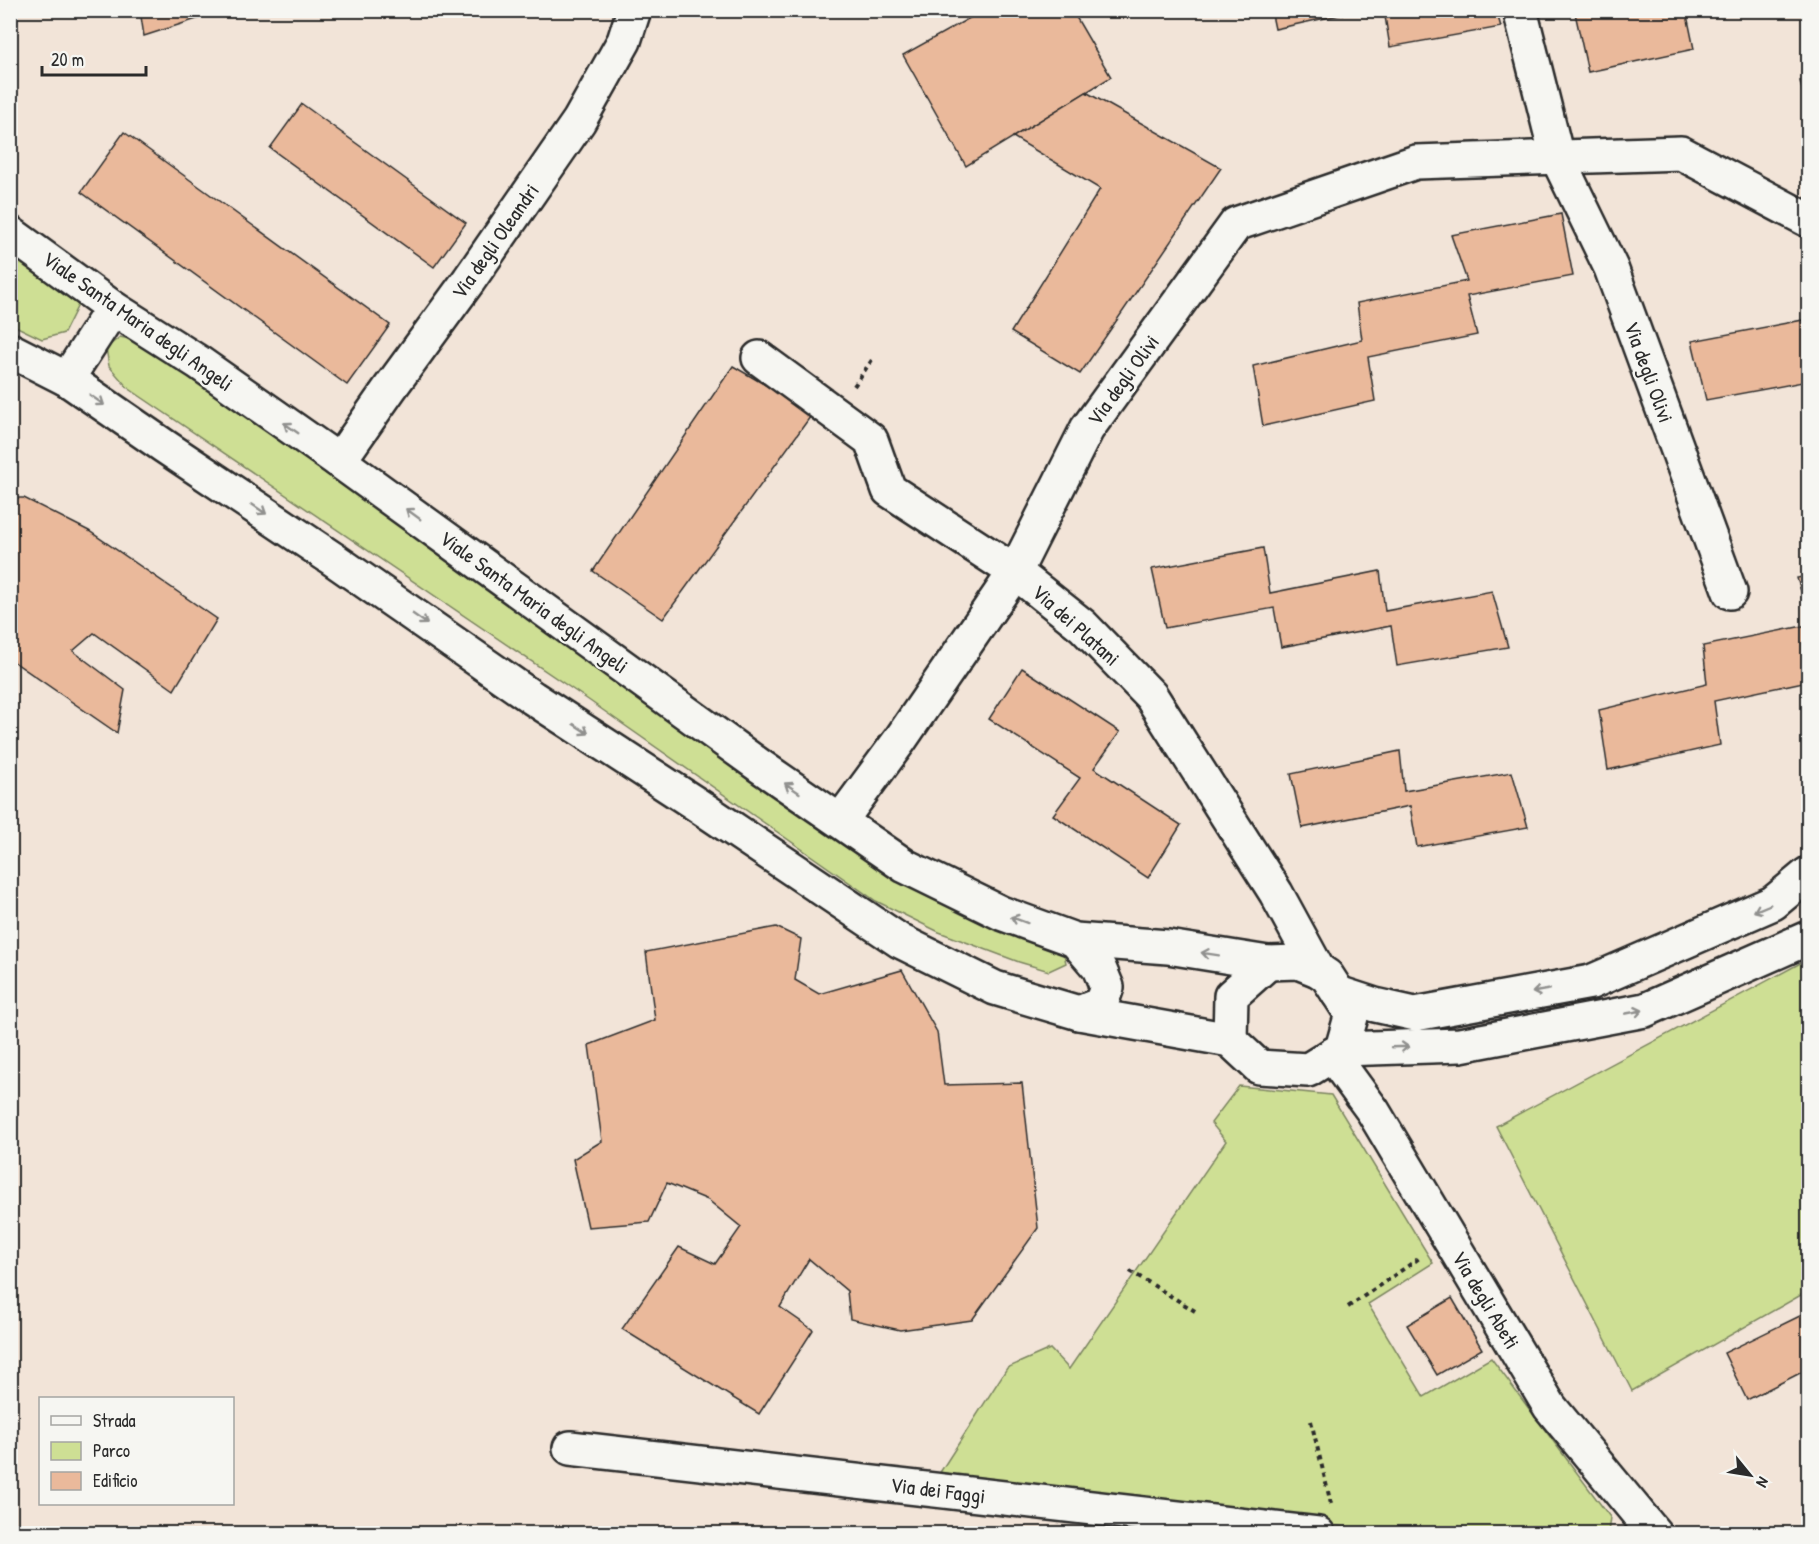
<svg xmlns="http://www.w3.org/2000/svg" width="1819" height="1544" viewBox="0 0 1819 1544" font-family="'Patrick Hand',sans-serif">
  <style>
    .green { fill: #cedf94; stroke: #7c8560; stroke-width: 1.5 }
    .building { fill: #eab99b; stroke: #2b2b2b; stroke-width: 1.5 }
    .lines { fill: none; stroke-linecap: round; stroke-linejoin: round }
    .minor-casing { stroke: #2b2b2b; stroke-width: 38 }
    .tertiary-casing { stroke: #2b2b2b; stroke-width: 38 }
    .path { stroke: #2b2b2b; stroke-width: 4; stroke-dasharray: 4.5 4.5; stroke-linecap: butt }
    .minor { stroke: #f6f6f2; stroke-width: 33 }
    .tertiary { stroke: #f6f6f2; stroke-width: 33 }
    .oneway { stroke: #90908e }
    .labels { text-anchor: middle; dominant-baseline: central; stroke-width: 4.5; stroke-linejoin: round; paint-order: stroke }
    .street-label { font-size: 21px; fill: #2b2b2b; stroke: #f6f6f2 }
  </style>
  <rect width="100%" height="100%" fill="#f2e4d8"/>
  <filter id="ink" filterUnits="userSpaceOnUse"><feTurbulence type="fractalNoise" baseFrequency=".0167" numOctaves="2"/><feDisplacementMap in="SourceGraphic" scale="12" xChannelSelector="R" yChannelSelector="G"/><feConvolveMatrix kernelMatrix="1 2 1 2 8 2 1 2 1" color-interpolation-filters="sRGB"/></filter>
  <g filter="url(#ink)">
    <g class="green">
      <path d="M10,249L60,282L78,305L64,333L42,339L11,324Z"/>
      <path d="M120,337L148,343L727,760L1062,945L1066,963L1049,971L1019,962L939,932L876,901L587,699L128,388L109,366L106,348Z"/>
      <path d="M1808,959V1291L1632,1391L1496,1126Z"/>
      <path d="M1239,1086L1331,1095L1433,1263L1368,1304L1424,1397L1491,1358L1610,1517L1608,1533L1398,1534L939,1474L1007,1368L1050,1349L1069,1369L1226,1141L1211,1123Z"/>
    </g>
    <g class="building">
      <path d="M140,10H198L200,18L144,36Z"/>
      <path d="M984,10H1072L1111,77L966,166L903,55Z"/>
      <path d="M1271,10H1362L1275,29Z"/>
      <path d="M1384,10H1496L1501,27L1390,47Z"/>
      <path d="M1587,10H1686L1694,49L1588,72L1575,13Z"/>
      <path d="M1808,80V115L1800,81Z"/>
      <path d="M1086,92L1221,168L1080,374L1011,332L1100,189L1013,137Z"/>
      <path d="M302,104L466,223L434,267L270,148Z"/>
      <path d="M124,132L390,325L347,385L81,192Z"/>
      <path d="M1561,214L1573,276L1467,296L1477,335L1368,357L1375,401L1263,426L1253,366L1362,340L1357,303L1467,281L1451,235Z"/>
      <path d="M1803,320L1808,348V381L1706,400L1692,341Z"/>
      <path d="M733,366L813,413L663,619L593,571Z"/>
      <path d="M10,498H24L89,531L217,619L174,690L94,633L73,651L125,690L117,733L10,659Z"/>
      <path d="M1263,548L1270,593L1380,571L1385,611L1492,591L1508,647L1397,666L1391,626L1281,647L1274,608L1165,628L1152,569Z"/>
      <path d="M1808,576V614L1797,578Z"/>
      <path d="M1808,625V681L1714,701L1720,745L1608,770L1599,710L1707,684L1703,646Z"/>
      <path d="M1022,668L1120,732L1094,768L1181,825L1148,878L1053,815L1080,778L989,719Z"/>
      <path d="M1400,751L1404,791L1512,772L1528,827L1417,847L1410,806L1302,828L1291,774Z"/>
      <path d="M776,927L801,939L795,980L819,994L902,970L937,1032L944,1085L1022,1083L1038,1228L972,1320L900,1330L850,1319L847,1291L809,1259L780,1307L813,1330L759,1414L622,1329L679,1247L715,1264L741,1227L708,1200L667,1183L649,1222L588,1227L573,1159L602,1141L589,1045L655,1020L646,952Z"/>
      <path d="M1452,1298L1482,1349L1437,1375L1407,1325Z"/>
      <path d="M1808,1312V1369L1747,1400L1724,1353Z"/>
    </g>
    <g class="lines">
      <g class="minor-casing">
        <g id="minor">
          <path d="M1520,10L1557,157L1611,268L1730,592"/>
          <path d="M759,358L871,440L889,490L1015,572L1083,626L1151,696L1276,893L1318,970"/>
          <path d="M339,461L390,388L469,280L579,121L624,41L634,10"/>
          <path d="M841,820L900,740L1015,572L1087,429L1236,224L1416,162L1681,153L1808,220"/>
          <path d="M1332,1055L1373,1111L1550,1407L1655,1534"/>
          <path d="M570,1448L1318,1534"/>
        </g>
      </g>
      <g class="tertiary-casing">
        <g id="tertiary">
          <path d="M10,233L113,308L198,362L339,461L760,766L905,866L1001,913L1075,940L1168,947L1268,963L1298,962L1318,970L1327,976L1349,1010L1351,1017L1342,1049"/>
          <path d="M10,350L67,379L164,446L333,559L533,698L696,804L900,941L995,988L1079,1013L1230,1040L1259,1067L1308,1070L1342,1049L1460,1045L1645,1010L1808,938"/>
          <path d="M67,379L113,308"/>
          <path d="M1075,940L1099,968L1107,987L1101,1004L1079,1013"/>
          <path d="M1338,993L1375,1005L1415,1014L1591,982L1773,903L1808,874"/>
          <path d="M1230,1040L1231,996L1268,963"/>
        </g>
      </g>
      <g class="path">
        <path d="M854,386L874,357"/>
        <path d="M1130,1271L1195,1311"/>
        <path d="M1348,1307L1421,1257"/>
        <path d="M1311,1421L1331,1504"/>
      </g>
      <use href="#minor" class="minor"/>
      <use href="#tertiary" class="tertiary"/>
    </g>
    <defs><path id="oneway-shaft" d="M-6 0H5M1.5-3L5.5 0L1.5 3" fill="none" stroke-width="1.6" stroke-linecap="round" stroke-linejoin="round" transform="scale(1.5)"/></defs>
    <g class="oneway">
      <use href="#oneway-shaft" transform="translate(97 400) rotate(35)"/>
      <use href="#oneway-shaft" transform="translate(291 428) rotate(-145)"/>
      <use href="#oneway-shaft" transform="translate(259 509) rotate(34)"/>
      <use href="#oneway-shaft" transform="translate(413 514) rotate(-144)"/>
      <use href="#oneway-shaft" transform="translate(420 619) rotate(35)"/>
      <use href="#oneway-shaft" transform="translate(581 729) rotate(33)"/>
      <use href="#oneway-shaft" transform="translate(792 788) rotate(-146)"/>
      <use href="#oneway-shaft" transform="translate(1762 908) rotate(157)"/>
      <use href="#oneway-shaft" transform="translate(1019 920) rotate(-160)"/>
      <use href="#oneway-shaft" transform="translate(1210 954) rotate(-171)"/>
      <use href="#oneway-shaft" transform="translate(1541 991) rotate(170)"/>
      <use href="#oneway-shaft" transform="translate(1634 1012) rotate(-11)"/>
      <use href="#oneway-shaft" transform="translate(1400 1047) rotate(-2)"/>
    </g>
  </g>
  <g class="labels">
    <g class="street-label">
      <text transform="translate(495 241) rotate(-55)">Via degli Oleandri</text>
      <text transform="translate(138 321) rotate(35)">Viale Santa Maria degli Angeli</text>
      <text transform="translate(1649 372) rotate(70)">Via degli Olivi</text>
      <text transform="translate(1123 380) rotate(-54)">Via degli Olivi</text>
      <text transform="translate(534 602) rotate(36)">Viale Santa Maria degli Angeli</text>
      <text transform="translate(1076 625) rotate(42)">Via dei Platani</text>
      <text transform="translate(1486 1300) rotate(59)">Via degli Abeti</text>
      <text transform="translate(938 1490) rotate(7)">Via dei Faggi</text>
    </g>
  </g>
  <rect width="1819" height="1544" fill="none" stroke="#f6f6f2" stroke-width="36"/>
  <rect x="18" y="18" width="1783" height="1508" fill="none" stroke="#2b2b2b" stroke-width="2" filter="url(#ink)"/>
  <rect x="39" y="1397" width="195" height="108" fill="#f6f6f2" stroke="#a5a5a2" stroke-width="1.5"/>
  <rect x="51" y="1416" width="30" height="9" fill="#f6f6f2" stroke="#a5a5a2" stroke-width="1.5"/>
  <text x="93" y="1427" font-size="18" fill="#2b2b2b">Strada</text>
  <rect x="51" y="1442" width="30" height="18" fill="#cedf94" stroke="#a5a5a2" stroke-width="1.5"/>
  <text x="93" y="1457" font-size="18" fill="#2b2b2b">Parco</text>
  <rect x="51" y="1472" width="30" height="18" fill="#eab99b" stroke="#a5a5a2" stroke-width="1.5"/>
  <text x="93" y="1487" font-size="18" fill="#2b2b2b">Edificio</text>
  <g transform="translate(1750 1475) rotate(120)" stroke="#f6f6f2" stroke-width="4.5" paint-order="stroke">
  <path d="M0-4.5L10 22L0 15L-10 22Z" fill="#2b2b2b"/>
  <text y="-9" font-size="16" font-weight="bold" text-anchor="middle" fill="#2b2b2b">N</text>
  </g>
  <path d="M42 66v9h104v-9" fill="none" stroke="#2b2b2b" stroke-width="3"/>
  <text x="51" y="66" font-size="18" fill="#2b2b2b" stroke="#f6f6f2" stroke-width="4.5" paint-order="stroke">20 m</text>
</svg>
